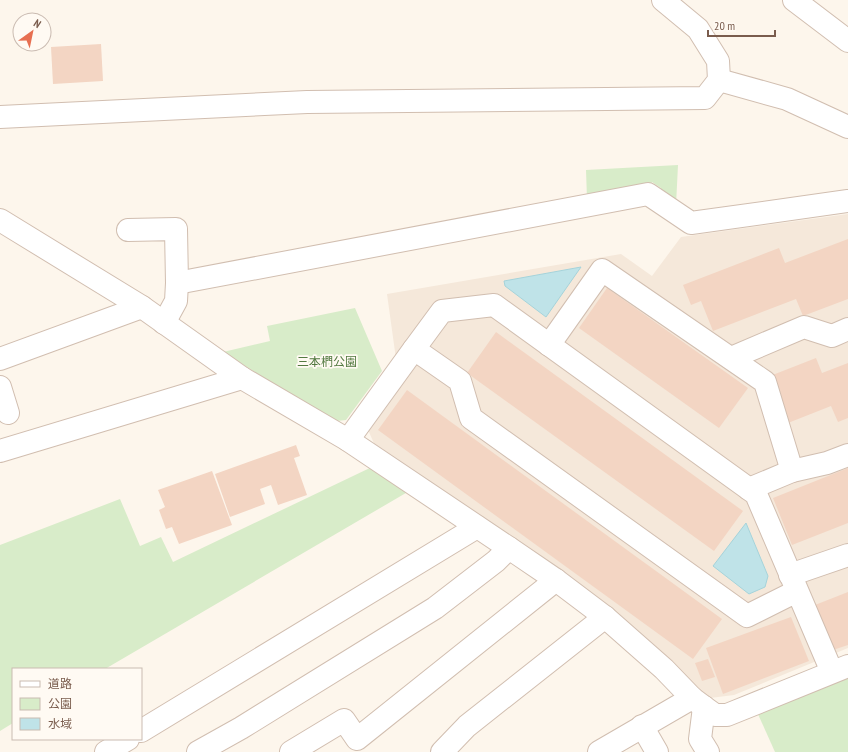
<svg xmlns="http://www.w3.org/2000/svg" width="848" height="752" viewBox="0 0 848 752" font-family="'PT Sans Narrow','Noto Sans JP',sans-serif">
  <style>
    .residential { fill: #f5e8da }
    .green { fill: #d8ecc9 }
    .water { fill: #bfe3e8; stroke: #a5d3da }
    .building { fill: #f3d5c3 }
    .lines { fill: none; stroke-linecap: round; stroke-linejoin: round }
    .minor-casing { stroke: #d1beb0; stroke-width: 24 }
    .minor { stroke: #fff; stroke-width: 22 }
    .labels { text-anchor: middle; dominant-baseline: central; stroke-width: 3.5; stroke-linejoin: round; paint-order: stroke }
    .park-label { font-size: 12px; fill: #537a41; stroke: #fffaf3 }
  </style>
  <rect width="100%" height="100%" fill="#fdf6ec"/>
  <path class="residential" d="M848,214V648L734,695L710,698L594,596L376,448L369,432L351,420L396,359L387,294L621,254L652,276L681,237Z"/>
  <g class="green">
    <path d="M678,165L676,205L658,194L661,188L652,182L649,188L587,199L586,170Z"/>
    <path d="M355,308L382,371L346,420L337,421L280,388L223,352L270,341L267,326Z"/>
    <path d="M374,466L411,490L105,669H13V723L0,731V545L120,499L140,546L161,537L173,562Z"/>
    <path d="M848,675V752H775L757,712Z"/>
  </g>
  <g class="water">
    <path d="M581,267L546,317L505,286L504,281Z"/>
    <path d="M746,523L768,576L765,587L749,594L713,566Z"/>
  </g>
  <g class="building">
    <path d="M101,44L103,81L53,84L51,47Z"/>
    <path d="M848,239V299L803,316L796,299L713,331L701,301L691,305L683,285L779,248L785,263Z"/>
    <path d="M607,288L748,388L719,428L579,328Z"/>
    <path d="M496,332L743,511L714,551L467,373Z"/>
    <path d="M816,358L822,373L848,363V418L838,422L831,406L788,423L770,376Z"/>
    <path d="M407,390L722,619L693,659L378,430Z"/>
    <path d="M296,445L300,456L294,458L307,495L278,505L271,485L260,489L265,504L230,517L215,474Z"/>
    <path d="M848,468V523L792,545L773,498Z"/>
    <path d="M212,471L232,525L179,544L172,527L166,529L159,510L165,507L158,490Z"/>
    <path d="M848,592V645L833,650L815,605Z"/>
    <path d="M791,617L809,661L723,694L706,648Z"/>
    <path d="M708,659L715,677L702,681L695,663Z"/>
  </g>
  <g class="lines">
    <g class="minor-casing">
      <g id="minor">
        <path d="M794,0L848,41"/>
        <path d="M719,80L787,99L848,127"/>
        <path d="M0,117L307,102L705,98L719,80L718,61L698,29L663,0"/>
        <path d="M0,220L142,307L242,378L348,440L509,548L556,580L605,617L664,669L692,698L704,707L715,715H727L848,666"/>
        <path d="M128,230L176,229L177,283L176,301L164,323"/>
        <path d="M177,283L648,194L691,223L848,201"/>
        <path d="M549,345L602,270L765,382L792,471"/>
        <path d="M731,358L804,327L832,336L848,329"/>
        <path d="M0,359L142,307"/>
        <path d="M0,387L8,413"/>
        <path d="M348,440L414,349"/>
        <path d="M0,451L242,378"/>
        <path d="M749,489L792,471L827,463L848,455"/>
        <path d="M790,575L848,555"/>
        <path d="M797,591L747,616L471,418L460,381L414,349L442,311L494,305L756,494L829,665"/>
        <path d="M704,707L700,739L708,752"/>
        <path d="M642,726L657,752"/>
        <path d="M141,731L477,527"/>
        <path d="M106,752L128,739"/>
        <path d="M198,752L241,728L435,608L496,561L509,548"/>
        <path d="M291,752L344,720L357,739L556,580"/>
        <path d="M442,752L467,726L605,617"/>
        <path d="M599,752L692,698"/>
      </g>
    </g>
    <use href="#minor" class="minor"/>
  </g>
  <g class="labels">
    <g class="park-label">
      <text x="327" y="361">三本椚公園</text>
    </g>
  </g>
  <rect x="12" y="668" width="130" height="72" fill="#fffaf3" stroke="#cabbb1"/>
  <rect x="20" y="681" width="20" height="6" fill="#ffffff" stroke="#cabbb1"/>
  <text x="48" y="688" font-size="12" fill="#7a5c4d">道路</text>
  <rect x="20" y="698" width="20" height="12" fill="#d8ecc9" stroke="#cabbb1"/>
  <text x="48" y="708" font-size="12" fill="#7a5c4d">公園</text>
  <rect x="20" y="718" width="20" height="12" fill="#bfe3e8" stroke="#cabbb1"/>
  <text x="48" y="728" font-size="12" fill="#7a5c4d">水域</text>
  <g transform="translate(32 32) rotate(33)"><circle r="19" fill="#fffaf3" stroke="#cabbb1"/>
  <path d="M0-3L7 15L0 10L-7 15Z" fill="#e76f51"/>
  <text y="-6" font-size="11" font-weight="bold" text-anchor="middle" fill="#7a5c4d">N</text>
  </g>
  <path d="M708 30v6h67v-6" fill="none" stroke="#7a5c4d" stroke-width="2"/>
  <text x="714" y="30" font-size="12" fill="#7a5c4d" stroke="#fffaf3" stroke-width="3" paint-order="stroke">20 m</text>
</svg>
